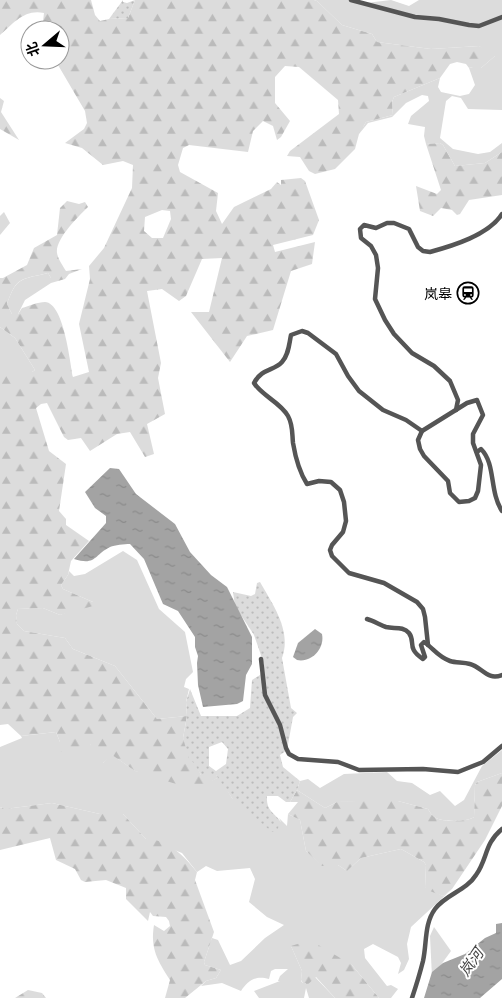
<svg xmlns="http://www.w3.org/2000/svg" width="502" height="998" viewBox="0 0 502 998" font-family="Inter,'Noto Sans SC',sans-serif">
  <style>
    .grass { fill: #dcdcdc }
    .forest { fill: url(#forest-firs); fill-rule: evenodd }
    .garden { fill: url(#garden-dots); fill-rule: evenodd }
    .water { fill: url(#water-ripples) }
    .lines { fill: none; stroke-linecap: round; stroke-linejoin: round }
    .minor { stroke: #555; stroke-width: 4.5 }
    .labels { text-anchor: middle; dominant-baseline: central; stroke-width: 4; stroke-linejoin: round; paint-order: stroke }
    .poi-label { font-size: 14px; fill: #000; stroke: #fff; text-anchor: end }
    .water-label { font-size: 15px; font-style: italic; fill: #444; stroke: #fff }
  </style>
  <defs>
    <pattern id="forest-firs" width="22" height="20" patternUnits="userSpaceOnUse" patternTransform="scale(1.25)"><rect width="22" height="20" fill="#dcdcdc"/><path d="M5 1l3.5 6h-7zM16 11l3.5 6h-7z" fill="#bbb"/></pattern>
    <pattern id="garden-dots" width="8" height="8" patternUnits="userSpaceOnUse" patternTransform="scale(1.25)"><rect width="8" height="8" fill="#dcdcdc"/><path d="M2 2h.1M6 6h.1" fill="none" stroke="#bbb" stroke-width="1.8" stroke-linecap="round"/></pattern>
    <pattern id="water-ripples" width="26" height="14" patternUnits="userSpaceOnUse" patternTransform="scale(1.25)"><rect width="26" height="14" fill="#a3a3a3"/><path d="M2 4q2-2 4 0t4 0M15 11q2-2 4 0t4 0" fill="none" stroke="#8b8b8b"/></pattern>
  </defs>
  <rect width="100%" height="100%" fill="#fff"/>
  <g class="grass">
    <path d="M314,0H351L358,4L391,0L409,6L419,0H502V110L468,109L461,98L452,96L446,101L440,138L453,149L478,154L490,152L502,143V152L485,163L455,166L443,145L440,143L426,144L424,136L425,127L408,124L411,116L429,101L428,96L422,95L406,103L392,117L368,123L359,134L366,122L393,115L392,102L394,97L440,78L438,87L441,92L460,96L469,94L475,85L469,68L473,67L481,68L495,56L479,46L431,49L377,42L372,34L342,25L317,1Z"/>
    <path d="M4,212L10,223L0,235V216Z"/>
    <path d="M48,273L51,278V283L25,300L18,314H12L7,304C17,276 21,280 48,273Z"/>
    <path d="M0,327L15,338L35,370L32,372H0Z"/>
    <path d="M123,551L137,560L159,609L185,632L193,672L186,679L184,687L189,689L186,702L187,716L157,719L115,666L73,649L65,638L24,631L17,624L16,615L18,609L43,608L60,615L93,602L63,589L61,585L68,575L69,571L74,576L85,574Z"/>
    <path d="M56,732L60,742L90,744L103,763L111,754L135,771L209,782L219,777L232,798L281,822L279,818L287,826L288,814L300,820L306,851L322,865H338L347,871L361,858L401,849L424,862L426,865L425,887L443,896L452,889L411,927L407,944L409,959L404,970L398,974L401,963L398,957L373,944L364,949L365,958L387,986L391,985L398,989L391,998H379L352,965L291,946L302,971L301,981L303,983L315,977L335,998H309L306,988L304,998H259L254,991L280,981H278L280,976L288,969H275L271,971L269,979C255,975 248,981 241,991L222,983L201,986L206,981L216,978L221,970L205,965L204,962L212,938L218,940L230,965L241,961L265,938L284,925L267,917L249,902L255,879L250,868L217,871L206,866L197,872L182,853L146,839L123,814H100L52,803L5,809L0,807V747L22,738L21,736Z"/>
    <path d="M502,750V773L477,782L475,785L474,817C467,822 444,822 436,818C432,816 430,812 428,809L398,801L337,802L325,808L297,790L300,781L308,779L320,788L344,774L387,772L397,781L412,783L430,795L440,791L455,806L464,800L482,766Z"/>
    <path d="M434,927L451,951L432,977L430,936Z"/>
  </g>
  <g class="forest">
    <path d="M0,0H91L95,15L100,21L109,19L128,18L135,0H314L317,1L342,25L372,34L377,42L431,49L479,46L496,53L495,56L481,68V73L475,72L473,67L469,68L466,64L457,62L450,64L440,78L394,97L392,102L393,115L366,122L359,134L355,149L335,169L315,174L309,171L300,157L287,156L290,151L339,114L338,100L299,67L285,66L275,77V103L290,121L281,137L277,140L273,126L263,121L253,131L248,152L189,145L183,148L178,165L180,172L218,193L216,211L222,224L234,207L271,189L277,182L281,185V180L301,178L305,181L319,220L313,235L273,245L275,252L315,242L312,264L291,271L273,330L247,336L230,362L191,312H209L222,258L202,259L186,296L179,301L162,289L147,291L161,363L158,378L165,414L147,424L154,454L145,457L130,432L117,434L90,451L81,438L68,440L64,437L47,403L41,404L36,408L49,451L66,464L59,511L66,519V525L89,541L71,561L68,575L61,585L63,589L93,602V606L60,615L43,608L18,609L16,615L17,624L24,631L65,638L73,649L115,666L157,719L187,716L183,738L201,775H216L219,777C211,781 205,787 198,791L135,771L112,755L103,763L97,765L90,744L59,752L60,742L56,732L21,736L8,724L0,725V372H32L35,370L15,338L0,327V278H3L27,265L34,248L57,235L60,208L67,201L79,204L85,202L88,207C79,216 55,239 57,253C58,259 63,266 66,271L82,269L69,274L65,279L51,283V278L48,273C20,280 17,276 7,304L12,314H18L22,308C29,306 38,302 45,302C64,303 70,362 73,377L89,372L79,324L90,279L89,266L104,248L132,188L133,165L123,161L103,165L82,148L65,143L84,129L87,123L85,111L58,65L61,45L60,30H42L44,13C24,9 14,23 0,35ZM162,210L170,211L171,219L163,238H152L144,231L145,217Z"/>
    <path d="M0,98L4,101L1,112L19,140L0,129Z"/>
    <path d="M440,143L443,145L455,166L485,163L502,152V195L469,200L460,214L457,215L452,210L441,208L433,216L420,211L416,186L437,194L441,190L426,144Z"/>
    <path d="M502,773V806L485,840L452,889L443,896L427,890L425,887L426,865L424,862L401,849L361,858L347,871L338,865L322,866L306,851L300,820L288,814L298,802H290L297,790L325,808L337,802L394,799L398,801L428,809C430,812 432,816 436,818C444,822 467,822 474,817L475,785L477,782Z"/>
    <path d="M52,803L100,814H123L146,839C168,839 184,856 197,872L195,880L214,932L204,962L205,965L221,970L216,978L206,981L185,998H165L170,980C158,961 150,949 154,925L164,931L170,926L169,921L166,917L153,916L150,912L148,921L126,899V888L106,880L85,882L81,880L75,869L56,860L50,838L0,850V807L5,809Z"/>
    <path d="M310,940L352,965L379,998H335L316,977L306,986V983H303L301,980L302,971L291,946Z"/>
    <path d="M28,990L42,993L46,998H15Z"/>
  </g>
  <g class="garden">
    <path d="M123,0V2L127,3L135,0L128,18L109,19Z"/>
    <path d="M260,582C273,605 292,631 282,658L291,708L297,713L293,717L287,750L280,755L283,767L300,781L297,790L290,802H286L278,796H267C266,811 274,812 281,822L276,832H272L232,798L216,775H201L194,763L189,759L183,738L187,716L186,702L190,689L201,716H237L250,708L252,680L260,675L264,664L254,635L235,606L233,592L251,596L255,594L257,583ZM222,742L228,749L226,764L216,771L209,766V747Z"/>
  </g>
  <g class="water">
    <path d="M110,468L119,469L136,494L175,524L190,552L211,575L227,587L252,637V664L246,675L243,701L237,704L203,707L198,685L197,663L198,656L195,647V637L178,611L163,604L144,559L130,544C124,544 115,545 110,547C94,555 96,566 74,559L106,523V516L95,508L85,492Z"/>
    <path d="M315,629L322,634C325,648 312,663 297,660L293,657L298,643Z"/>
    <path d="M502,923V979L480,998H424L432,972L443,963L465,954L485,938L496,933V924Z"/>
  </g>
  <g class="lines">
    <g class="minor">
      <path d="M351,0L415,17L439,19L469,25L479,26L502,17"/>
      <path d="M477,400L483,415L473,434V443L481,465L478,491L475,498L469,501L459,502L450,493L448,481L424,456L420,449L418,440L422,431L467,403Z"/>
      <path d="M456,410L458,400L450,381L434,366L412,353L394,334L385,320L375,299L378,268L376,255L371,246L361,238L360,229L364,225L376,228L387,223H394L409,229L418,247L423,251L430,252C452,246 489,235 502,214"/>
      <path d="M422,431L406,420L383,410L359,391L348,376L336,354L308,333L302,331L291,335C289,344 289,354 282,362C274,371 262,368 254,383C262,396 280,402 288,416C293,425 292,433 293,443C295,455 300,473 307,484L319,481L331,482L340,490L344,502L346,521L343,532L332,545L330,550L332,556L349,573L384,583L417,602L423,609L425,617L428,645"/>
      <path d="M477,452L481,449C496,464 489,491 502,511"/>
      <path d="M367,619C374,621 380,625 386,627C394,629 403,626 409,633C416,642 406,648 423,659L425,657L421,645L424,642C433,648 438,657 450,661C456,663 463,662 470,664C482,667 487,681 502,675"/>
      <path d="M261,659L265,695L280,725L286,748L289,754L298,759L338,762L359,770L423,769L458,772L483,762L502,746"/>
      <path d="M412,998C416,986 420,973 423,961C427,943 424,924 435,909C446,894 466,891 476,875C488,858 484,844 502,829"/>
    </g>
  </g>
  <defs>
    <g id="station-ring" transform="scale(1.125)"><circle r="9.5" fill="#fff" stroke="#000" stroke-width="1.5"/><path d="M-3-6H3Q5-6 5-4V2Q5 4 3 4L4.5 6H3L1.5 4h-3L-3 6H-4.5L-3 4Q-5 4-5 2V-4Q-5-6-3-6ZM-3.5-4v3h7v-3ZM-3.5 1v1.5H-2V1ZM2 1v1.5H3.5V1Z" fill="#000"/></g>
  </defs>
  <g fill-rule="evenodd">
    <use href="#station-ring" x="468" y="293"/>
  </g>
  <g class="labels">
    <g class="poi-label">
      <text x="452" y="293">岚皋</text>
    </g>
    <g class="water-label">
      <text transform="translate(471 962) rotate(-55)">岚河</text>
    </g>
  </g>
  <g transform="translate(45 45) rotate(251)"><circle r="24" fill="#ffffff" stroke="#999999"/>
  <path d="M0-4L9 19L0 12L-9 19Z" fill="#000000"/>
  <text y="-8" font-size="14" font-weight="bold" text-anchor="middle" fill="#000000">北</text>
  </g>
</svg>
